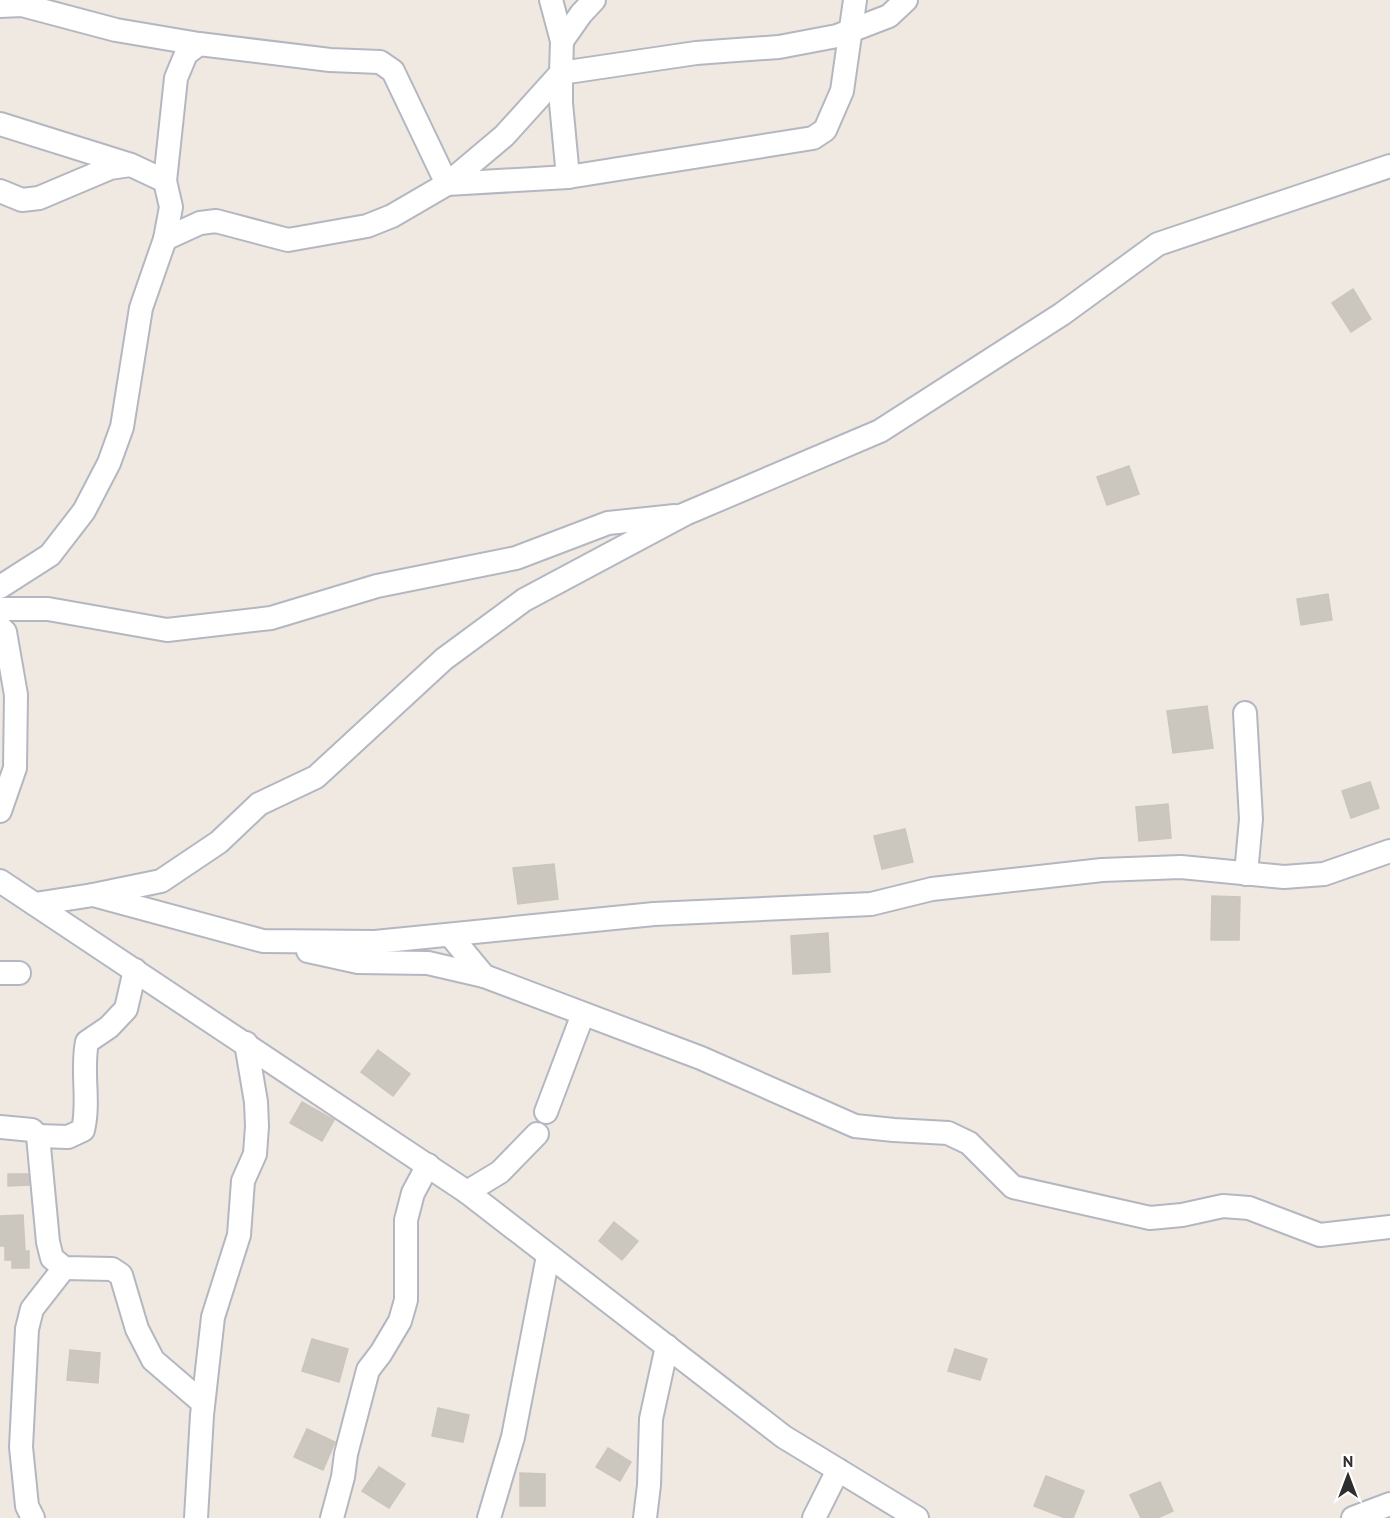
<svg xmlns="http://www.w3.org/2000/svg" width="1390" height="1518" viewBox="0 0 1390 1518" font-family="'PT Sans',sans-serif">
  <style>
    .building { fill: #cbc7bf; stroke: #cbc5ba; stroke-width: 1.5 }
    .lines { fill: none; stroke-linecap: round; stroke-linejoin: round }
    .minor-casing { stroke: #b4b7c1; stroke-width: 26 }
    .minor { stroke: #fff; stroke-width: 22 }
  </style>
  <rect width="100%" height="100%" fill="#efe9e1"/>
  <g class="building">
    <path d="M1353,289L1371,319L1351,332L1332,303Z"/>
    <path d="M1129,466L1139,494L1107,505L1097,477Z"/>
    <path d="M1328,594L1332,620L1301,625L1297,599Z"/>
    <path d="M1207,706L1213,748L1173,753L1167,711Z"/>
    <path d="M1370,782L1379,808L1351,818L1342,791Z"/>
    <path d="M1168,804L1171,838L1139,841L1136,807Z"/>
    <path d="M905,829L913,862L882,869L874,836Z"/>
    <path d="M554,864L558,899L518,904L513,868Z"/>
    <path d="M1212,896L1240,897L1239,940H1211Z"/>
    <path d="M828,933L830,972L793,974L791,936Z"/>
    <path d="M378,1050L410,1074L393,1096L361,1072Z"/>
    <path d="M302,1102L334,1120L322,1141L290,1123Z"/>
    <path d="M8,1174H28L29,1185L8,1186Z"/>
    <path d="M23,1215L25,1251H29V1268H12V1260H5V1246H0V1216Z"/>
    <path d="M614,1222L638,1241L622,1260L599,1241Z"/>
    <path d="M312,1339L348,1349L339,1382L302,1371Z"/>
    <path d="M955,1349L987,1359L980,1380L948,1371Z"/>
    <path d="M70,1350L100,1353L98,1383L67,1380Z"/>
    <path d="M438,1408L469,1415L463,1442L432,1436Z"/>
    <path d="M307,1429L335,1442L323,1470L294,1457Z"/>
    <path d="M608,1448L631,1462L620,1481L596,1467Z"/>
    <path d="M379,1467L405,1484L389,1508L362,1491Z"/>
    <path d="M520,1473L545,1474V1506H520Z"/>
    <path d="M1046,1476L1084,1491L1073,1518H1065L1034,1506Z"/>
    <path d="M1160,1482L1173,1511L1157,1518H1141L1130,1495Z"/>
  </g>
  <g class="lines">
    <g class="minor-casing">
      <g id="minor">
        <path d="M551,0L562,41"/>
        <path d="M0,6L22,5L116,30L199,44"/>
        <path d="M0,124L131,165L165,181L171,207L165,239L141,308L122,427L109,463L84,511L50,555L0,587"/>
        <path d="M568,177L561,103V73L696,53L779,47L837,36L889,16L906,0"/>
        <path d="M165,181L176,78L186,54L199,44L330,60L380,62L393,71L447,184L568,177L813,138L825,130L842,91L855,0"/>
        <path d="M0,191L22,200L39,198L110,168L130,165"/>
        <path d="M165,239L200,223L216,221L288,240L367,226L392,216L447,184L504,136L561,73L562,41L581,14L594,0"/>
        <path d="M0,609H48L167,630L271,618L377,586L516,558L608,523L675,516"/>
        <path d="M0,627L5,632L16,695L15,768L0,811"/>
        <path d="M1245,713L1251,819L1246,874"/>
        <path d="M0,881L467,1192L784,1437L917,1518"/>
        <path d="M93,895L161,881L219,842L259,804L316,777L444,659L524,600L685,514L880,431L1062,314L1158,244L1390,166"/>
        <path d="M35,904L93,895L263,941L375,942L654,914L871,904L932,889L1102,870L1181,867L1284,877L1324,874L1390,851"/>
        <path d="M450,935L484,976"/>
        <path d="M308,951L358,962L428,963L484,976L701,1058L855,1126L894,1130L948,1133L969,1143L1013,1187L1150,1218L1182,1215L1223,1206L1249,1208L1320,1235L1390,1227"/>
        <path d="M0,973H19"/>
        <path d="M546,1112L583,1014"/>
        <path d="M0,1127L32,1130L38,1136L48,1242L52,1258L64,1268L112,1269L121,1275L137,1329L153,1360L203,1403"/>
        <path d="M38,1136L68,1137L83,1130C90,1101 81,1071 87,1042L109,1027L126,1009L135,970"/>
        <path d="M467,1192L500,1172L537,1134"/>
        <path d="M33,1518L27,1506L21,1447L27,1329L32,1309L64,1268"/>
        <path d="M196,1518L202,1415L213,1317L239,1235L243,1181L255,1154L257,1126L256,1102L246,1043"/>
        <path d="M332,1518L343,1477L346,1454L368,1370L381,1353L400,1321L406,1300V1220L413,1193L428,1165"/>
        <path d="M489,1518L513,1437L548,1256"/>
        <path d="M645,1518L649,1485L651,1419L667,1346"/>
        <path d="M814,1518L838,1470"/>
        <path d="M1353,1518L1390,1504"/>
      </g>
    </g>
    <use href="#minor" class="minor"/>
  </g>
  <g transform="translate(1348 1476)" stroke="#ffffff" stroke-width="4.5" paint-order="stroke">
  <path d="M0-4.5L10 22L0 15L-10 22Z" fill="#2e2e2e"/>
  <text y="-9" font-size="16" font-weight="bold" text-anchor="middle" fill="#2e2e2e">N</text>
  </g>
</svg>
